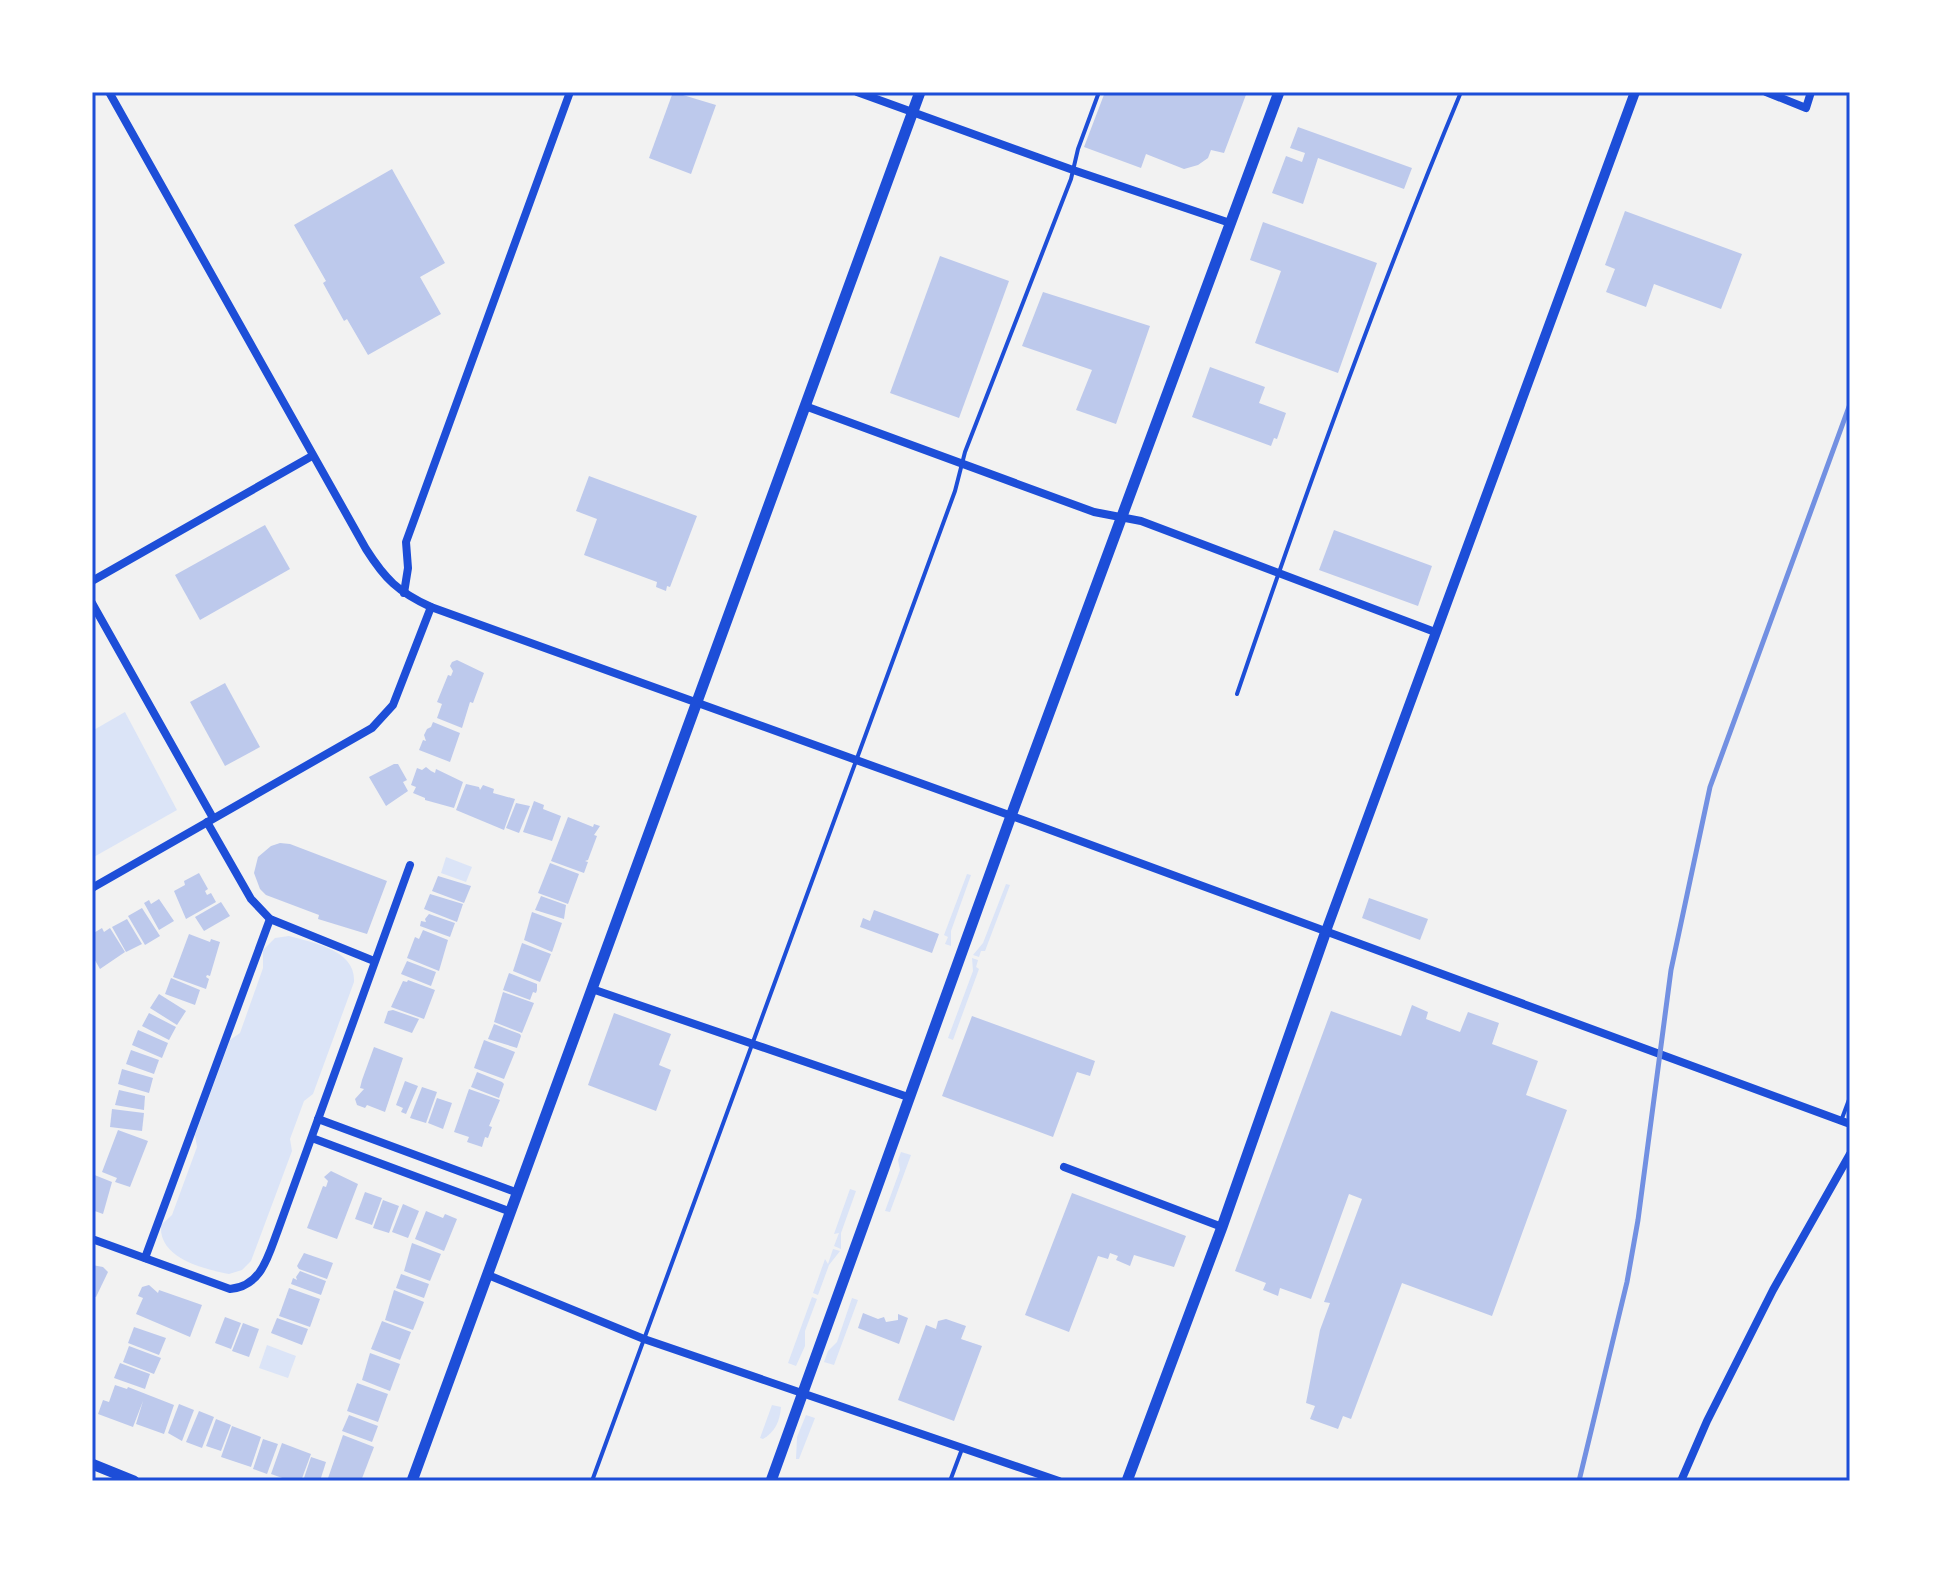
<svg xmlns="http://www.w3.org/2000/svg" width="1942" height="1573" viewBox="0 0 1942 1573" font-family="Ubuntu,sans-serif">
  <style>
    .green { fill: #dbe4f7 }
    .building { fill: #bdc9ec }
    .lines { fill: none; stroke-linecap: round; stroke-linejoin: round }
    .service { stroke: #1d4ed8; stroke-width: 4 }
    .minor { stroke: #1d4ed8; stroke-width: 8 }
    .tertiary { stroke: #1d4ed8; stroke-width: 10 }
    .secondary { stroke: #1d4ed8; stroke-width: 11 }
    .rail { stroke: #7290e2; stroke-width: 5 }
    .neatline { fill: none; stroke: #1d4ed8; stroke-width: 3 }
  </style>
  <rect width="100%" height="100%" fill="#f2f2f2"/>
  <g class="green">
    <path d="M125,712L177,810L92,858V731Z"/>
    <path d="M446,857L472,867L466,882L441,873Z"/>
    <path d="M967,874L971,875L951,931V946L945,944L948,937L944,935Z"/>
    <path d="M1006,884L1010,885L985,951H981L979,957L973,955L983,943Z"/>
    <path d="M289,936C314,943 356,950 354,982L313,1094L304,1101L290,1139L292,1151L251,1261L242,1270L229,1274C203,1269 158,1258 161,1225L172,1215L197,1147L195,1135L230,1040L240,1033L263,968V950L275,938Z"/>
    <path d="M972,958L978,960L976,967L979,969L953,1040L948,1038L973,971Z"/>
    <path d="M901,1152L911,1155L890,1212L885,1211L900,1170L898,1160Z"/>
    <path d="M850,1189L856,1191L841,1233V1249L834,1246L839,1233L834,1234Z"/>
    <path d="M833,1249L840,1251L829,1265L818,1295L813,1293L825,1259L828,1264Z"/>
    <path d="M812,1297L817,1299L805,1331V1346L796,1366L788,1363Z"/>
    <path d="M852,1298L858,1300L834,1365L824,1362L828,1351L837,1342Z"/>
    <path d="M267,1345L296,1356L288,1378L259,1368Z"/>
    <path d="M772,1405L781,1407C780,1421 775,1432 763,1439L760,1438Z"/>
    <path d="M806,1415L815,1418L799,1459H796L797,1437Z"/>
  </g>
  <g class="building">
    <path d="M673,92L716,105L691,174L649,158Z"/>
    <path d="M1105,92H1247L1224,153L1211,150L1208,158L1198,165L1184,169L1146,154L1141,168L1084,147Z"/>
    <path d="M1298,127L1412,168L1404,189L1318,158L1303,204L1272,193L1286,156L1302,162L1305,153L1290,148Z"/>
    <path d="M392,169L445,263L420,277L441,314L368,355L347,319L344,321L323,283L326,281L294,225Z"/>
    <path d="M1625,211L1742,254L1721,309L1654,284L1646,307L1606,292L1615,269L1605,265Z"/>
    <path d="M1263,222L1377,263L1338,373L1255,343L1281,271L1250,260Z"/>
    <path d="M940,256L1009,281L959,418L890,393Z"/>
    <path d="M1043,292L1150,326L1116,424L1076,410L1092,370L1022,346Z"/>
    <path d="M1210,367L1265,387L1259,403L1286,413L1277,439L1274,438L1271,446L1192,417Z"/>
    <path d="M589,476L697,516L670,587L667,586L666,591L656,587L657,582L584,555L597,519L576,511Z"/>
    <path d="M265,525L290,569L200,620L175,575Z"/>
    <path d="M1334,530L1432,566L1418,606L1319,570Z"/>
    <path d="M457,660L484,673L473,703L470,702L462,728L437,718L442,704L437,702L448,675L451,676L453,671L450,666L452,662Z"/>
    <path d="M225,683L260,747L225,766L190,702Z"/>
    <path d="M433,722L460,733L450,762L419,750L423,740L426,741L424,735L427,729L431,727Z"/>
    <path d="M394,764H398L407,780L403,782L408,791L386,806L369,777Z"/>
    <path d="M426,767L431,771L435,773L436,769L463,782L454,808L425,800V798L413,793L416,787L411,785L417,768L422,770Z"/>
    <path d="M466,784L479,787L480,790L483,785L494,789L493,793L515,799L504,830L456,810Z"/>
    <path d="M534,801L544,805L543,809L561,816L552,841L523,832Z"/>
    <path d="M516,803L530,806L519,833L506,828Z"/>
    <path d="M568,817L593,827L594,824L600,826L594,835L597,836L588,860L585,861L588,862L584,873L551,861Z"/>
    <path d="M280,843L290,844L387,881L367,934L318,919L319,915L266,895L260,889L254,873L258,857L271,846Z"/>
    <path d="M550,863L579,874L568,904L538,893Z"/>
    <path d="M199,873L208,889L205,891L207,895L211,893L216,902L186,919L174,891L185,885L184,881Z"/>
    <path d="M438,876L471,886L464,903L432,891Z"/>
    <path d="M430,894L463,904L457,922L424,909Z"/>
    <path d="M541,896L566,905L564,919L535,910Z"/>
    <path d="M1369,898L1428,919L1420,940L1362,918Z"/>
    <path d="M159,899L174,921L159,930L144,903L149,900L151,904Z"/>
    <path d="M221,902L230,916L204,931L195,917Z"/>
    <path d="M142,908L160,936L145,945L128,916Z"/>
    <path d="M874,910L939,934L932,953L860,927L863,918L870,921Z"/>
    <path d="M532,912L562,923L552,952L524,940Z"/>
    <path d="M429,914L455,923L450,937L420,926L421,921L426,922L425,919Z"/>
    <path d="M127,919L142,944L126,952L112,927Z"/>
    <path d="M102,928L104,932L110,928L125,952L100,969L92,955V934Z"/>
    <path d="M423,930L448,940L439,971L407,958L415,937L419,939Z"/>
    <path d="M189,934L210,942L211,939L220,942L210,976L207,975L206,977L209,979L206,989L173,977Z"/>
    <path d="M522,943L551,954L540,982L513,971Z"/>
    <path d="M407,961L436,972L431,986L401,974Z"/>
    <path d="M509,973L537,984V990L536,993L533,992L530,1000L503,990Z"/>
    <path d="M171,978L200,990L195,1005L165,994Z"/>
    <path d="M408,980L435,990L424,1019L391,1007L403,981L407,982Z"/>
    <path d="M503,992L534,1003L522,1033L494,1022Z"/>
    <path d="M159,994L186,1011L177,1025L150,1008Z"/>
    <path d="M1412,1005L1428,1012L1426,1019L1460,1032L1468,1012L1499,1023L1492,1044L1538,1061L1526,1095L1567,1110L1492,1316L1402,1283L1351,1419L1343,1416L1338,1429L1310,1419L1315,1406L1306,1403L1320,1330L1330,1303L1324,1302L1362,1199L1349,1194L1311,1299L1280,1288L1278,1296L1263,1290L1266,1283L1235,1271L1331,1011L1401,1036Z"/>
    <path d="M393,1010L419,1019L412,1033L384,1023L388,1011Z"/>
    <path d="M149,1013L176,1027L169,1040L142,1026Z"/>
    <path d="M614,1013L671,1034L659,1065L671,1070L656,1111L588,1085Z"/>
    <path d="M972,1016L1095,1061L1090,1076L1077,1072L1053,1137L942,1096Z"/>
    <path d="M494,1024L520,1034L521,1036L517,1048L488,1039Z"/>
    <path d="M138,1030L168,1043L162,1058L132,1045Z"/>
    <path d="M484,1040L515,1052L504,1079L474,1068Z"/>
    <path d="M374,1047L403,1058L385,1112L367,1105L365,1108L357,1105L355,1099L364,1089L360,1088L362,1080Z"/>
    <path d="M131,1050L159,1060L154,1074L126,1064Z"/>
    <path d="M122,1069L153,1078L149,1093L118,1084Z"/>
    <path d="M477,1072L502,1082L504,1084L499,1098L471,1087Z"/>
    <path d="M405,1081L418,1086L406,1114L401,1112L403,1108L396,1105Z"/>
    <path d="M422,1087L437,1092L426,1123L410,1118Z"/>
    <path d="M469,1089L500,1100L489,1126L492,1127L488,1138L485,1137L482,1147L467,1142L469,1137L454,1132Z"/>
    <path d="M119,1090L145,1096L144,1110L115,1105Z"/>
    <path d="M437,1098L452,1103L443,1129L428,1123Z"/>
    <path d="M112,1109L144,1113L142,1131L110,1127Z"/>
    <path d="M118,1130L148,1141L130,1187L115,1182L117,1178L102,1172Z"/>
    <path d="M331,1171L358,1184L337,1239L307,1228L323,1186L326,1187L328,1181L324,1177Z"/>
    <path d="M92,1174L112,1182L103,1214L92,1210Z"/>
    <path d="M365,1192L382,1198L372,1225L355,1219Z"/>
    <path d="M1072,1193L1186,1236L1174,1267L1134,1255L1130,1266L1116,1260L1118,1256L1110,1253L1108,1259L1098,1256L1069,1332L1025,1315Z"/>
    <path d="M383,1200L399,1206L389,1233L373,1228Z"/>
    <path d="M403,1204L419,1211L408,1238L392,1232Z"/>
    <path d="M426,1211L443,1218L445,1214L457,1219L444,1251L415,1239Z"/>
    <path d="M412,1243L441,1254L430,1281L404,1271Z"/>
    <path d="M304,1253L333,1263L327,1279L299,1269L297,1266Z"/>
    <path d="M92,1265L103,1267L108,1272L96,1297L92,1296Z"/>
    <path d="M300,1271L326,1281L321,1295L291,1284L293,1278L297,1280L296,1277Z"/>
    <path d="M401,1274L429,1284L424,1298L396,1288Z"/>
    <path d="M149,1285L158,1293L159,1290L202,1305L190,1337L136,1314L143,1298L138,1296L142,1287Z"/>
    <path d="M289,1288L320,1299L310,1327L279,1316Z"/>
    <path d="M394,1290L424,1302L413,1330L385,1320Z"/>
    <path d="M863,1313L878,1319L884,1317L886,1322L898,1320V1314L908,1318L899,1344L858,1328Z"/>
    <path d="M225,1317L241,1323L231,1349L215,1343Z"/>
    <path d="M277,1318L308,1329L302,1345L271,1333Z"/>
    <path d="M946,1319L966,1326L961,1339L982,1346L954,1421L898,1400L926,1325L936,1329L938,1321Z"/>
    <path d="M382,1321L411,1332L400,1360L371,1349Z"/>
    <path d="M243,1323L259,1329L249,1357L232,1351Z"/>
    <path d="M134,1327L166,1338L159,1355L128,1343Z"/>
    <path d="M129,1346L161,1358L154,1374L123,1362Z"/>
    <path d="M370,1353L400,1364L390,1391L362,1380Z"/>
    <path d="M120,1363L150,1374L145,1389L114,1378Z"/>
    <path d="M357,1383L388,1394L378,1422L347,1411Z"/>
    <path d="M115,1385L127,1389L128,1387L174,1405L164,1434L136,1424L143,1401L133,1427L98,1414L103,1400L109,1402Z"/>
    <path d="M179,1404L194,1410L182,1441L168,1433Z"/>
    <path d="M199,1411L214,1417L202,1448L186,1442Z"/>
    <path d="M349,1415L378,1426L372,1442L342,1431Z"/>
    <path d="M216,1419L231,1425L221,1451L206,1446Z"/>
    <path d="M232,1426L261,1437L251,1467L221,1457Z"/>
    <path d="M343,1435L374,1447L361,1481H327Z"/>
    <path d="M263,1439L278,1444L267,1474L253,1469Z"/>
    <path d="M282,1443L311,1454L301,1481H291L271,1474Z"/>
    <path d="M311,1457L326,1462L320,1481H303Z"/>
  </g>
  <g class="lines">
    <g class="service">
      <path d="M1237,694C1306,491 1379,289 1461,92"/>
      <path d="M1841,1121L1850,1097"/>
      <path d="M592,1481L955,491L965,452L1071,179L1078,149L1099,92"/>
      <path d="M950,1481L962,1449"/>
    </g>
    <g class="minor">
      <path d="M109,92L366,549C385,579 398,592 431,607L1034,824L1850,1124"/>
      <path d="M857,92L1073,170L1230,223"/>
      <path d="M1766,92L1806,108L1811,92"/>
      <path d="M805,406L1094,512L1141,521L1435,632"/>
      <path d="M92,581L312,456"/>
      <path d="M404,593L408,568L406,542L570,92"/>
      <path d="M92,603L213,818"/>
      <path d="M207,822L251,899L270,919L374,961"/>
      <path d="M92,888L372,728L393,705L431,607"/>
      <path d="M592,989L908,1097"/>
      <path d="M318,1119L518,1193"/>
      <path d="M312,1138L511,1212"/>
      <path d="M1064,1167L1222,1227"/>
      <path d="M92,1239L230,1289C262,1286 268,1256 278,1230L410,865"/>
      <path d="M145,1258L270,919"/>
      <path d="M488,1275L644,1339L1059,1481"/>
      <path d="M1681,1481L1707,1421L1773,1290L1850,1154"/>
    </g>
    <path class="tertiary" d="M1326,931L1635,92"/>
    <g class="secondary">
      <path d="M92,1464L134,1481"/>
      <path d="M412,1481L920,92"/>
      <path d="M771,1481L1011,816L1279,92"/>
      <path d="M1127,1481L1222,1227L1326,931"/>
    </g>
    <path class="rail" d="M1579,1481L1627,1282L1638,1220L1671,970L1710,787L1850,404"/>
  </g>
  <rect width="1942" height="1573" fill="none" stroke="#ffffff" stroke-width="188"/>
  <rect x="94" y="94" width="1754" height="1385" class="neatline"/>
</svg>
